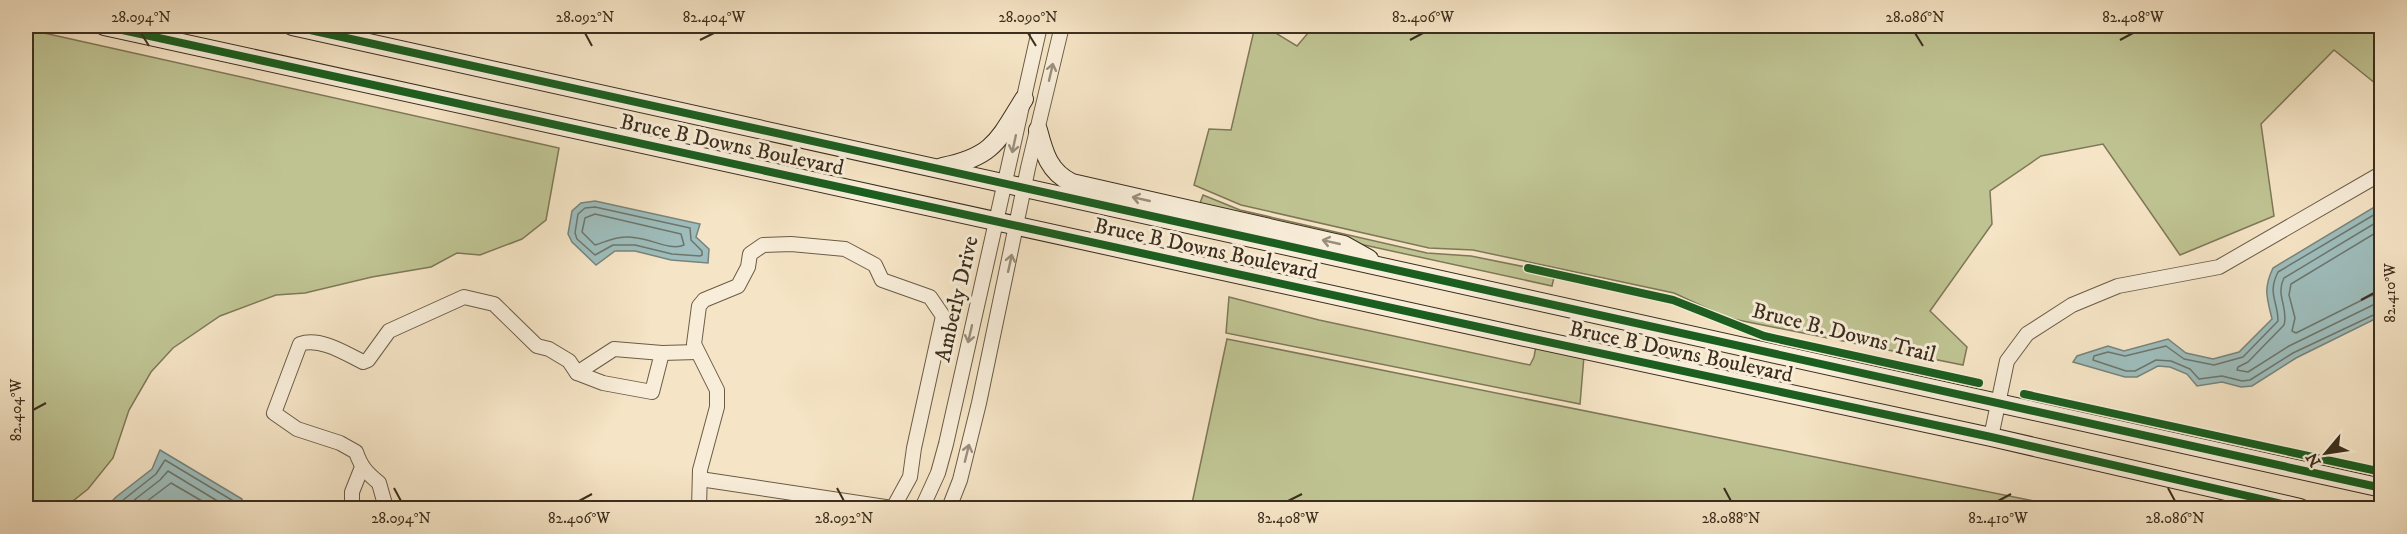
<svg xmlns="http://www.w3.org/2000/svg" width="2407" height="534" viewBox="0 0 2407 534" font-family="'IM FELL DW Pica',serif">
  <style>
    .green { fill: #bfc392; stroke: #7e7858; stroke-width: 1.5 }
    .water { fill: #9ebdbc; stroke: #77847c; stroke-width: 1.5 }
    .lines { fill: none; stroke-linecap: round; stroke-linejoin: round }
    .shore { stroke: #6d766c; stroke-width: 1.5 }
    .minor-casing { stroke: #6a5c47; stroke-width: 16 }
    .secondary-casing { stroke: #3c2e1d; stroke-width: 20 }
    .minor { stroke: #f8edd9; stroke-width: 14 }
    .secondary { stroke: #f8edd9; stroke-width: 18 }
    .cycleway-casing { stroke: #f8edd9; stroke-width: 11 }
    .cycleway { stroke: #1b5e20; stroke-width: 8 }
    .oneway { stroke: #9a8e7b }
    .ticks { fill: none; stroke: #3c2e1d; stroke-width: 2 }
    .labels { text-anchor: middle; dominant-baseline: central; stroke-width: 6; stroke-linejoin: round; paint-order: stroke }
    .street-label { font-size: 22px; fill: #3c2e1d; stroke: #f8edd9 }
    .neatline { fill: none; stroke: #3c2e1d; stroke-width: 2 }
    .ticks-label { font-size: 15px; text-anchor: middle; fill: #3c2e1d }
  </style>
  <rect width="100%" height="100%" fill="#f5e4c5"/>
  <filter id="stains"><feTurbulence type="fractalNoise" baseFrequency=".00333" numOctaves="4"/><feColorMatrix values="0 0 0 0 .2 0 0 0 0 .09 0 0 0 0 .02 0 0 0 .5 -.17"/></filter>
  <radialGradient id="worn" r=".72"><stop offset=".6" stop-color="#630" stop-opacity="0"/><stop offset="1" stop-color="#630" stop-opacity=".3"/></radialGradient>
  <g class="green">
    <path d="M1255,26H1264L1297,46L1314,26H2381V88L2334,50L2261,124L2274,216L2180,255L2103,144L2041,156L1990,191L1992,224L1930,311L1967,347L1963,365L1728,318L1674,293L1473,250L1429,248L1241,205L1194,185L1209,129L1231,130Z"/>
    <path d="M26,29L559,148L546,220L522,239L480,255L457,253L431,267L372,277L305,293L276,295L220,316L173,348L151,372L129,410L113,458L88,489L64,508H26Z"/>
    <path d="M1203,195L1240,210L1427,253L1471,256L1555,273L1552,286L1355,243L1199,206Z"/>
    <path d="M1229,297L1319,320L1530,365L1534,357L1536,346L1584,356L1580,404L1226,333Z"/>
    <path d="M1227,339L2069,508H1191Z"/>
  </g>
  <g class="water">
    <path d="M595,201L700,224L696,237L709,249L708,263L671,260L635,251H615L596,265L572,242L568,234L572,211L581,203Z"/>
    <path d="M2381,203V316L2296,358L2252,386L2241,387L2222,382L2197,386L2187,374L2170,367L2158,366L2137,377H2125L2073,362L2077,356L2108,346L2124,351L2168,339L2186,353L2213,359L2239,352L2272,319C2267,298 2263,289 2273,268Z"/>
    <path d="M160,450L242,499L243,508H105L116,497L152,469Z"/>
  </g>
  <g class="lines">
    <g class="shore">
      <path d="M595,207L690,228L691,240L702,251V255L700,256L672,254L635,245H613L595,255L577,239L575,233L578,214L585,208Z"/>
      <path d="M2382,210L2278,272C2267,294 2278,301 2278,321L2243,357L2214,365L2184,359L2166,346L2125,356L2108,352L2094,356L2093,360L2126,371H2135L2156,360L2171,361L2190,369L2199,379L2222,376L2242,381L2250,380L2293,353L2382,311"/>
      <path d="M595,214L681,234L684,245C671,251 651,239 637,238C619,235 611,240 595,245L582,232L585,218Z"/>
      <path d="M2382,219L2284,278C2275,295 2289,308 2284,325L2248,362L2238,367L2237,370L2248,372L2289,346L2373,305L2382,303"/>
      <path d="M2382,229L2291,284L2289,295L2295,318L2292,331L2296,333L2370,296L2382,294"/>
      <path d="M113,508L156,474L165,460L235,502L237,508"/>
      <path d="M124,508L160,480L168,471L229,508"/>
      <path d="M138,508L171,483L214,508"/>
    </g>
    <g class="minor-casing">
      <g id="minor">
        <path d="M577,373L603,383L652,392L662,353"/>
        <path d="M1991,437L2007,361L2027,334L2072,305L2118,286L2219,267L2382,173"/>
        <path d="M700,479L892,508"/>
        <path d="M352,508V492L362,467"/>
        <path d="M386,508L379,483C367,473 361,467 356,452L340,443L297,429L274,413L300,344C320,337 345,353 363,362L368,360L389,331L464,297L494,304L537,346L549,349L569,361L577,373L614,349L662,353L697,352"/>
        <path d="M699,508L700,470L717,407V390L694,344L699,306L704,300L738,286L748,267L750,254L763,245L791,244L845,249L875,265L882,280L930,297L943,316L914,448L910,477L893,508"/>
        <path d="M922,508L938,473L946,444L1040,26"/>
        <path d="M949,508L960,480L979,403L1028,168L1062,26"/>
      </g>
    </g>
    <g class="secondary-casing">
      <g id="secondary">
        <path d="M104,26L1520,336L1991,437L2300,508"/>
        <path d="M292,26L2382,488"/>
        <path d="M1038,130C1044,153 1049,172 1072,183L1344,245L1369,259"/>
        <path d="M942,167C993,157 998,141 1024,99"/>
      </g>
    </g>
    <use href="#minor" class="minor"/>
    <use href="#secondary" class="secondary"/>
    <g class="cycleway-casing">
      <g id="cycleway">
        <path d="M104,26L1520,336L1991,437L2300,508"/>
        <path d="M292,26L2382,488"/>
        <path d="M1528,268L1673,300L1764,336L1979,383"/>
        <path d="M2024,394L2382,472"/>
      </g>
    </g>
    <use href="#cycleway" class="cycleway"/>
  </g>
  <defs><path id="oneway-shaft" d="M-6 0H5M1.5-3L5.5 0L1.5 3" fill="none" stroke-width="1.6" stroke-linecap="round" stroke-linejoin="round" transform="scale(1.5)"/></defs>
  <g class="oneway">
    <use href="#oneway-shaft" transform="translate(1051 72) rotate(-77)"/>
    <use href="#oneway-shaft" transform="translate(1014 144) rotate(102)"/>
    <use href="#oneway-shaft" transform="translate(1141 199) rotate(-167)"/>
    <use href="#oneway-shaft" transform="translate(1331 242) rotate(-167)"/>
    <use href="#oneway-shaft" transform="translate(1010 263) rotate(-78)"/>
    <use href="#oneway-shaft" transform="translate(970 334) rotate(103)"/>
    <use href="#oneway-shaft" transform="translate(967 453) rotate(-76)"/>
  </g>
  <path class="ticks" d="M141,33L149,46M585,33L592,46M1028,33L1036,46M1915,33L1923,46M700,40L714,33M1410,40L1423,33M2120,40L2133,33M2361,300L2374,293M33,410L46,403M394,488L401,501M837,488L844,501M1724,488L1731,501M2168,488L2175,501M579,501L592,494M1288,501L1302,494M1998,501L2011,494"/>
  <g class="labels">
    <g class="street-label">
      <text transform="translate(732 145) rotate(12)">Bruce B Downs Boulevard</text>
      <text transform="translate(1206 249) rotate(12)">Bruce B Downs Boulevard</text>
      <text transform="translate(957 299) rotate(-77)">Amberly Drive</text>
      <text transform="translate(1844 333) rotate(14)">Bruce B. Downs Trail</text>
      <text transform="translate(1681 352) rotate(12)">Bruce B Downs Boulevard</text>
    </g>
  </g>
  <rect width="2407" height="534" fill="none" stroke="#f5e4c5" stroke-width="66"/>
  <g transform="translate(2326 453) rotate(241)" stroke="#f8edd9" stroke-width="4.5" paint-order="stroke">
  <path d="M0-4.5L10 22L0 15L-10 22Z" fill="#3c2e1d"/>
  <text y="-9" font-size="16" font-weight="bold" text-anchor="middle" fill="#3c2e1d">N</text>
  </g>
  <rect x="33" y="33" width="2341" height="468" class="neatline"/>
  <g class="ticks-label">
    <text x="141" y="22">28.094°N</text>
    <text x="585" y="22">28.092°N</text>
    <text x="714" y="22">82.404°W</text>
    <text x="1028" y="22">28.090°N</text>
    <text x="1423" y="22">82.406°W</text>
    <text x="1915" y="22">28.086°N</text>
    <text x="2133" y="22">82.408°W</text>
    <text transform="translate(2390 293) rotate(-90)" y="5">82.410°W</text>
    <text transform="translate(16 410) rotate(-90)" y="5">82.404°W</text>
    <text x="401" y="523">28.094°N</text>
    <text x="579" y="523">82.406°W</text>
    <text x="844" y="523">28.092°N</text>
    <text x="1288" y="523">82.408°W</text>
    <text x="1731" y="523">28.088°N</text>
    <text x="1998" y="523">82.410°W</text>
    <text x="2175" y="523">28.086°N</text>
  </g>
  <rect width="100%" height="100%" filter="url(#stains)"/>
  <rect width="100%" height="100%" fill="url(#worn)"/>
</svg>
